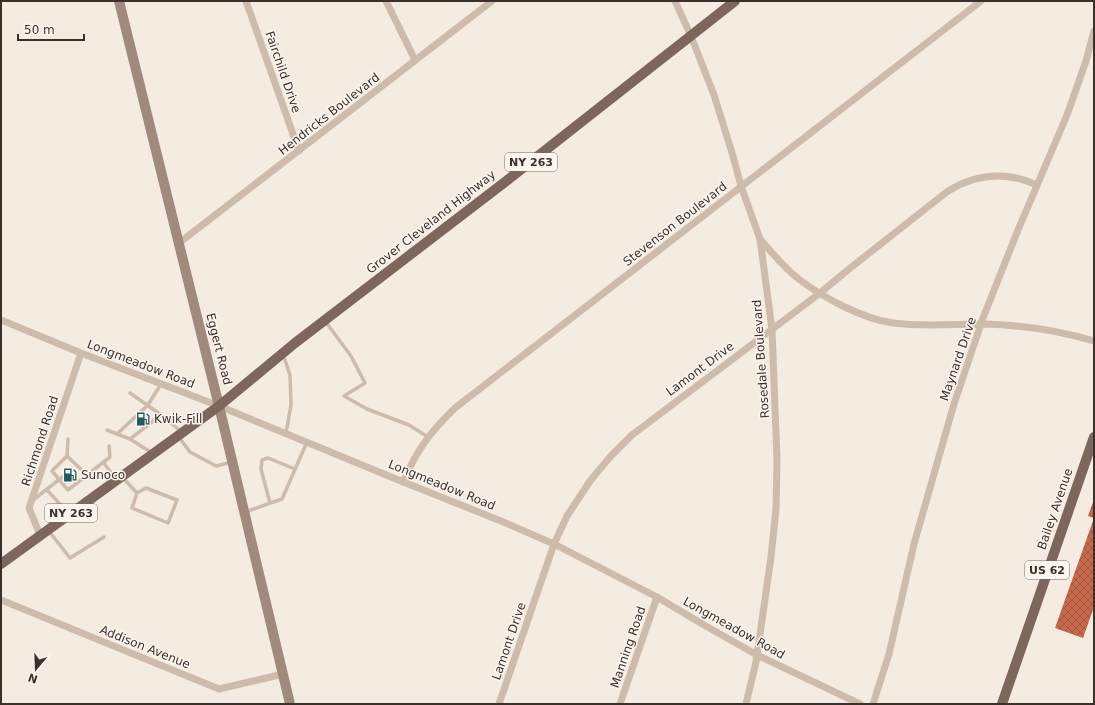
<svg xmlns="http://www.w3.org/2000/svg" width="1095" height="705" viewBox="0 0 1095 705" font-family="'DejaVu Sans',sans-serif">
  <style>
    .building { fill: url(#building-cross-hatch) }
    .lines { fill: none; stroke-linecap: round; stroke-linejoin: round }
    .lane { stroke: #cdbbac; stroke-width: 3.5 }
    .street { stroke: #cdbbac; stroke-width: 7 }
    .secondary { stroke: #a18a7d; stroke-width: 10 }
    .primary { stroke: #7d675c; stroke-width: 10 }
    .labels { text-anchor: middle; dominant-baseline: central; stroke-width: 3; stroke-linejoin: round; paint-order: stroke }
    .shield { fill: #fbf5ee; stroke: #756b66; stroke-width: 1 }
    .shield-label { font-size: 11px; font-weight: bold; fill: #3b302b }
    .street-label { font-size: 12px; fill: #3b302b; stroke: #fbf5ee }
    .poi-label { font-size: 12px; fill: #3b302b; stroke: #fbf5ee; text-anchor: start }
  </style>
  <defs>
    <pattern id="building-cross-hatch" width="8" height="8" patternUnits="userSpaceOnUse"><rect width="8" height="8" fill="#c8694b"/><path d="M0 0l8 8M0 8l8-8" fill="none" stroke="#a4573f"/></pattern>
  </defs>
  <rect width="100%" height="100%" fill="#f4ebe1"/>
  <path class="building" d="M1093,502L1094,503V607L1083,638L1055,628L1094,518L1088,516Z"/>
  <g class="lines">
    <g class="lane">
      <path d="M325,321L351,356L365,383L344,396L367,409L409,425L428,437"/>
      <path d="M283,354L290,375L291,405L286,433"/>
      <path d="M130,393L167,419L181,432"/>
      <path d="M107,430L130,439L152,453"/>
      <path d="M117,434L148,405L161,384"/>
      <path d="M178,436L190,452L216,466L232,462"/>
      <path d="M130,439L161,415"/>
      <path d="M67,456L68,439"/>
      <path d="M103,462L116,479"/>
      <path d="M87,475L67,456L52,471L68,490L110,457L109,446"/>
      <path d="M122,477L137,493L132,508L168,523L177,500L146,488L137,493"/>
      <path d="M47,490L69,514"/>
      <path d="M33,500L65,475"/>
      <path d="M270,503L261,469L262,460L268,458L295,469"/>
      <path d="M245,512L282,499L307,442"/>
      <path d="M48,530L70,558L104,537"/>
    </g>
    <g class="street">
      <path d="M246,1L299,151"/>
      <path d="M386,1L415,60"/>
      <path d="M675,1L691,36L714,95L733,156L741,186L760,239L772,329L777,460L776,509L771,557L756,662L746,704"/>
      <path d="M760,239C772,253 785,269 800,280C824,298 863,319 893,323C923,327 954,324 984,324C1021,325 1058,330 1094,341"/>
      <path d="M179,243L492,1"/>
      <path d="M1,320L81,353L219,406L396,479L501,521L554,544L657,597L704,625L757,655L860,704"/>
      <path d="M403,482C417,450 430,432 455,408L981,1"/>
      <path d="M40,535L29,508L81,353"/>
      <path d="M1,600L219,689L283,674"/>
      <path d="M499,704L554,544L567,516L590,481L610,457L632,435L820,293L849,269L948,191C977,173 1006,171 1037,185"/>
      <path d="M620,704L657,597"/>
      <path d="M873,704L889,654L914,544L954,404L983,318L1018,230L1067,115L1086,61L1094,31"/>
    </g>
    <path class="secondary" d="M119,1L219,406L290,704"/>
    <g class="primary">
      <path d="M1,564L219,406L295,343L505,182L735,1"/>
      <path d="M1002,704L1094,437"/>
    </g>
  </g>
  <defs>
    <g id="fuel-bare" transform="scale(1.08)"><path d="M-5.5-6h7V0h2V4h1.3V-2.5L3-4.5l.8-.8L6-3V5H2.5V1h-1V6h-7ZM-4.2-4.7v3.2H.2V-4.7Z" fill="#1f5a5e" stroke="#fbf5ee" stroke-width="2.5" paint-order="stroke"/></g>
  </defs>
  <g fill-rule="evenodd">
    <use href="#fuel-bare" x="143" y="419"/>
    <use href="#fuel-bare" x="70" y="475"/>
  </g>
  <g class="labels">
    <g class="shield">
      <rect x="505" y="153" width="52" height="18" rx="3"/>
      <rect x="45" y="504" width="52" height="18" rx="3"/>
      <rect x="1025" y="561" width="44" height="18" rx="3"/>
    </g>
    <g class="shield-label">
      <text x="531" y="162">NY 263</text>
      <text x="71" y="513">NY 263</text>
      <text x="1047" y="570">US 62</text>
    </g>
    <g class="street-label">
      <text transform="translate(283 72) rotate(71)">Fairchild Drive</text>
      <text transform="translate(329 114) rotate(-38)">Hendricks Boulevard</text>
      <text transform="translate(431 222) rotate(-38)">Grover Cleveland Highway</text>
      <text transform="translate(675 224) rotate(-38)">Stevenson Boulevard</text>
      <text transform="translate(219 349) rotate(76)">Eggert Road</text>
      <text transform="translate(761 359) rotate(-94)">Rosedale Boulevard</text>
      <text transform="translate(958 359) rotate(-71)">Maynard Drive</text>
      <text transform="translate(141 364) rotate(21)">Longmeadow Road</text>
      <text transform="translate(700 369) rotate(-37)">Lamont Drive</text>
      <text transform="translate(40 441) rotate(-72)">Richmond Road</text>
      <text transform="translate(442 485) rotate(22)">Longmeadow Road</text>
      <text transform="translate(1055 509) rotate(-71)">Bailey Avenue</text>
      <text transform="translate(734 628) rotate(29)">Longmeadow Road</text>
      <text transform="translate(509 641) rotate(-71)">Lamont Drive</text>
      <text transform="translate(145 647) rotate(22)">Addison Avenue</text>
      <text transform="translate(628 647) rotate(-71)">Manning Road</text>
    </g>
    <g class="poi-label">
      <text x="154" y="419">Kwik-Fill</text>
      <text x="81" y="475">Sunoco</text>
    </g>
  </g>
  <rect width="1095" height="705" fill="none" stroke="#3b302b" stroke-width="4"/>
  <g transform="translate(36 669) rotate(199)" stroke="#fbf5ee" stroke-width="3" paint-order="stroke">
  <path d="M0-3L7 15L0 10L-7 15Z" fill="#3b302b"/>
  <text y="-6" font-size="11" font-weight="bold" text-anchor="middle" fill="#3b302b">N</text>
  </g>
  <path d="M18 34v6h66v-6" fill="none" stroke="#3b302b" stroke-width="2"/>
  <text x="24" y="34" font-size="12" fill="#3b302b" stroke="#fbf5ee" stroke-width="3" paint-order="stroke">50 m</text>
</svg>
